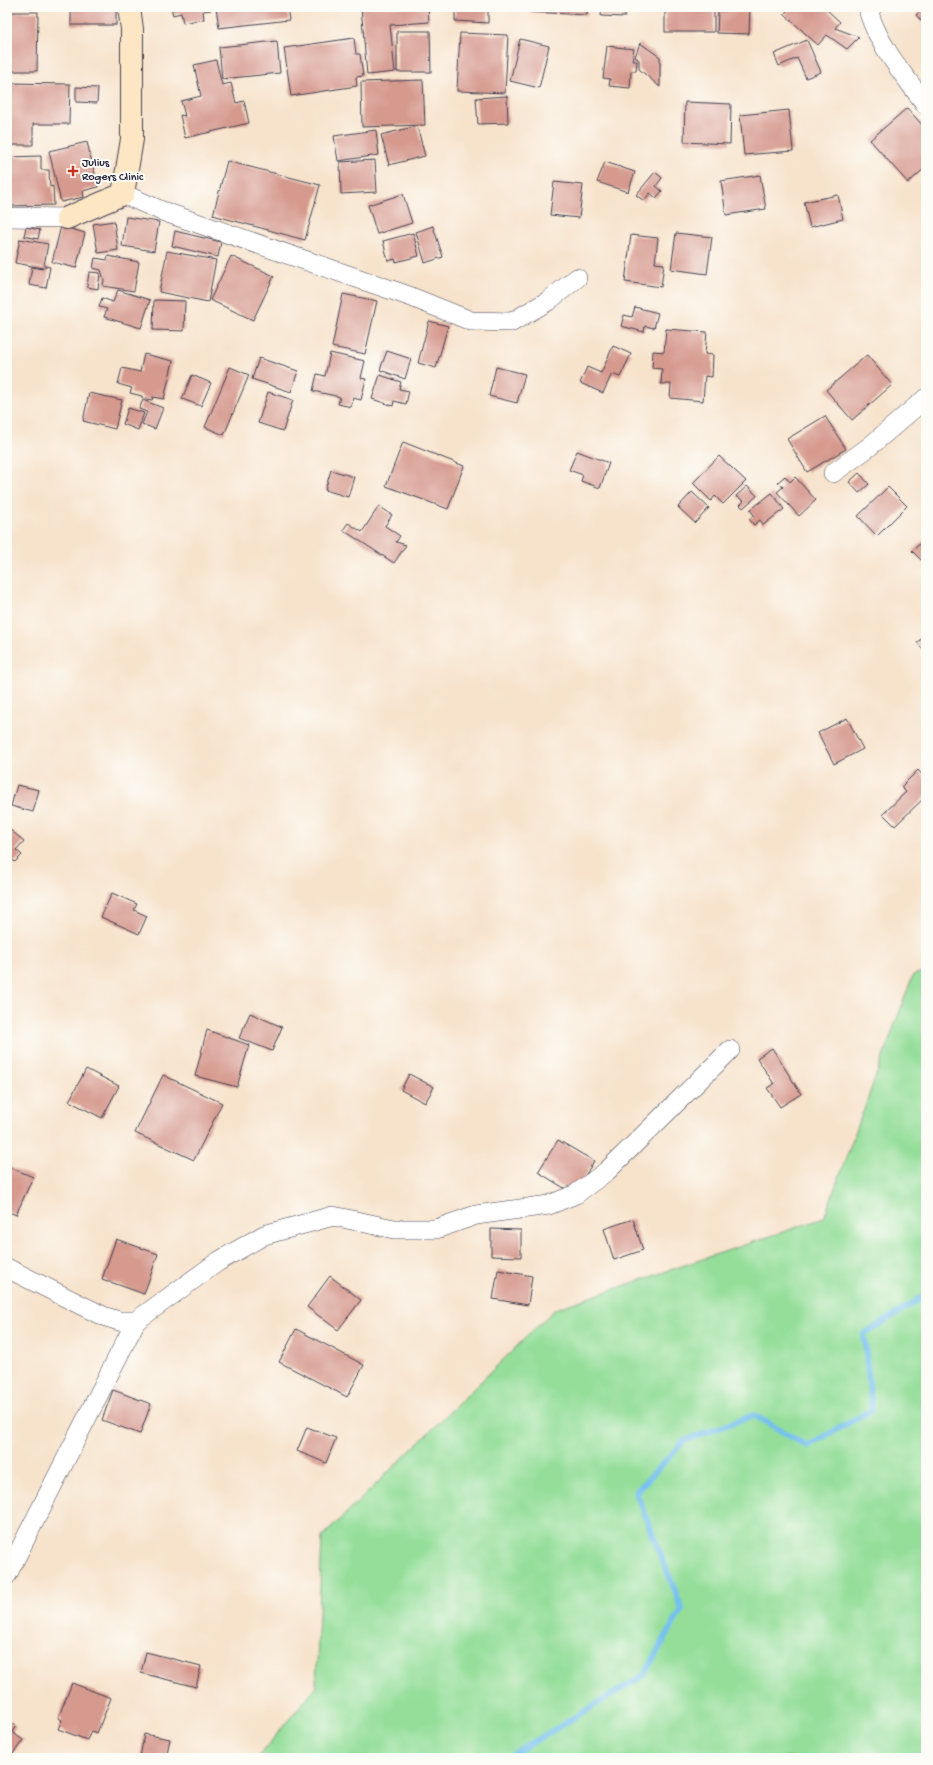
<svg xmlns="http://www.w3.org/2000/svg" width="933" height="1765" viewBox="0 0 933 1765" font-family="'Gochi Hand',sans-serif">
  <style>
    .green { fill: #94de9a; stroke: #5b806a }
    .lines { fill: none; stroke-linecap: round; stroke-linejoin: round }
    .stream { stroke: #75c0ee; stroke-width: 6 }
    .building { fill: #d6998e }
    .street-casing { stroke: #423f51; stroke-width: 20 }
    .secondary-casing { stroke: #423f51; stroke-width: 24 }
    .street { stroke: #fff; stroke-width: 19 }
    .secondary { stroke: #fce6c4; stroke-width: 22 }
    .poi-dot { fill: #c8321e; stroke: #fdfcf7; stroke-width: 1.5 }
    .labels { text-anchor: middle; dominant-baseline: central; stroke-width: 4; stroke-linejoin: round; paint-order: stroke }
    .poi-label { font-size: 12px; fill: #22223b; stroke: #fdfcf7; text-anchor: start }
  </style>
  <rect width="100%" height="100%" fill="#fdfcf7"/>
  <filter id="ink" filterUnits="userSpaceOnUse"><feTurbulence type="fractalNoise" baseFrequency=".025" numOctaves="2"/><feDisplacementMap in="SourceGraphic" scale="8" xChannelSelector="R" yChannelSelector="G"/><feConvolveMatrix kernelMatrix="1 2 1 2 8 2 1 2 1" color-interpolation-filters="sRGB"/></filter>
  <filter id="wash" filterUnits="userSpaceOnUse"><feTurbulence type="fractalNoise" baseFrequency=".012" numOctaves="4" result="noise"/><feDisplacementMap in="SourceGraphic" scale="16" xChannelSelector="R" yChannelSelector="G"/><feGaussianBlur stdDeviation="0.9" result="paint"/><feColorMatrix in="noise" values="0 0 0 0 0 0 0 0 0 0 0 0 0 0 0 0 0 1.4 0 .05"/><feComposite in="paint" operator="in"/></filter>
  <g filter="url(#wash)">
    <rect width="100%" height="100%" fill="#f7e3cc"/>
    <path class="green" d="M926,971V1758H257L316,1687L322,1537L555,1309L824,1218L913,975Z"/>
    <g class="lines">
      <path class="stream" d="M507,1758L643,1676L682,1609L636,1492L684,1441L754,1415L807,1446L872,1410L864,1334L926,1295"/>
    </g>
    <g id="blocks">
      <g class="building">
        <rect x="71" y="7" width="45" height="18"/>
        <path d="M171,7H210L211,10L203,11L204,19L183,23L181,13L173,15Z"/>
        <path d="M216,7H287L289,20L219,28Z"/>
        <path d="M361,7H428L429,22L390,25L395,72L367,75Z"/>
        <path d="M455,7H488V23L455,21Z"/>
        <path d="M531,7H588L587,15L530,12Z"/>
        <path d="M602,7H625V17L601,16Z"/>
        <path d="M665,7H721V9H714V32H665Z"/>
        <path d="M725,7H750L749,34L717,33L718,11H724Z"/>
        <path d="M791,7H824L840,22L835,28L859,37L847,49L827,35L818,45L784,14Z"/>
        <path d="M923,9L926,12V20L923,23L916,15Z"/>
        <path d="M10,12H38L37,71H9Z"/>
        <path d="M397,31H430L431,72H397Z"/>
        <path d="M460,33L508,35L505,93L457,91Z"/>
        <path d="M354,38L356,54H360L363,76L356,77L357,86L291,96L284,48Z"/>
        <path d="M520,39L549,46L539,88L510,81Z"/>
        <path d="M807,40L821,72L806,78L797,58L779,66L774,54Z"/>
        <path d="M277,41L280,73L222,79L219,47Z"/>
        <path d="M640,43L660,57V87L639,69V60L635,57Z"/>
        <path d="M607,46L634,49L632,61H637L636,71H631L630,88L609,86L610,79L603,78Z"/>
        <path d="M216,60L222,85L231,83L236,103L244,101L249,123L185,138L180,115L185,116L181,101L201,96L194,65Z"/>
        <path d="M423,80L425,125L362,127L361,82Z"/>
        <path d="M7,83L70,84L69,124H33V145H7Z"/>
        <path d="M76,87L98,88L97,103L76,102Z"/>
        <path d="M507,96L508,123L478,124L476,98Z"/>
        <path d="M685,102L731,104L730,144L684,142Z"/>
        <path d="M907,108L926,129V167L908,183L870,140Z"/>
        <path d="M789,110L793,151L744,155L740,115Z"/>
        <path d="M417,126L425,156L389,165L381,135Z"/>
        <path d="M376,130L379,155L338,161L334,136Z"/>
        <path d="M87,142L98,187L83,191L84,197L61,202L49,151Z"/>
        <path d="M41,156V170H49L50,187L53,186L54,205L7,206V157Z"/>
        <path d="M375,160L377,192L341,194L340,162Z"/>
        <path d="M227,161L320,185L305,240L213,215Z"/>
        <path d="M605,162L635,172L628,192L597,182Z"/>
        <path d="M655,172L662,178L656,186L662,191L656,198L650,193L644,201L636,195Z"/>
        <path d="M760,175L766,209L726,215L721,181Z"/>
        <path d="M554,182L583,185L579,218L550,215Z"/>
        <path d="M403,194L412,223L377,234L368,205Z"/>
        <path d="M838,195L843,219L810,227L804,202Z"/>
        <path d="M126,217L159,222L154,251L122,246Z"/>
        <path d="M114,221L118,250L98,253L93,224Z"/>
        <path d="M61,226L85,233L76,268L52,262Z"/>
        <path d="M433,226L443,257L425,263L416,232Z"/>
        <path d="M26,227L40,230L38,239L24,236Z"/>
        <path d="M175,231L221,242L218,257L172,246Z"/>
        <path d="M413,233L419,256L396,262L395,259L388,261L383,241Z"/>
        <path d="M676,233L712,237L707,274L671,269Z"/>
        <path d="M631,235L658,238L655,263L664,264L661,287L625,282Z"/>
        <path d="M20,239L48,244L44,266L50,267L46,288L29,285L32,267L43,269L44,268L15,263Z"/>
        <path d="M167,251L216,260L208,302L159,292Z"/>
        <path d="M108,256L139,262L134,291L103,286L104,280L101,270L93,268L95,258L107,260Z"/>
        <path d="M231,256L274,276L253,320L210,300Z"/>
        <path d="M89,272L100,273L98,289L87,287Z"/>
        <path d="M118,290L150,300L141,328L104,317L107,309L99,307L102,298L113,302Z"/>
        <path d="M343,294L377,301L365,354L332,347Z"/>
        <path d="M154,300L185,301L184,331L153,330Z"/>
        <path d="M635,307L658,313L654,328L645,326L644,332L621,326L624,315L632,317Z"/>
        <path d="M429,321L448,326L436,368L418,363Z"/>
        <path d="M666,329L707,332L705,354L713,355L712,377L705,376L703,401L670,398L671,384H661L662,369L652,368L653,351L664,352Z"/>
        <path d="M613,346L631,354L620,377L612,374L603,393L580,383L587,367L601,373Z"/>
        <path d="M387,351L411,359L405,379L380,370Z"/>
        <path d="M330,353L365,361L361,378L366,379L361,400L353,398L351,407L338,404L340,397L313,391L317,374L325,376Z"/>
        <path d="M144,354L173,361L164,399L153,397L152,400L142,398V396L130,393L132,388L118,384L122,368L140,372Z"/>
        <path d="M867,355L892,385L852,420L826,390Z"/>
        <path d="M259,358L298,371L291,392L252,379Z"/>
        <path d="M230,367L249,375L224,435L205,427Z"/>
        <path d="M496,367L525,374L517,403L489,396Z"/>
        <path d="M192,375L211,383L201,406L182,399Z"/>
        <path d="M380,375L401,382L399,389L409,391L406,404L394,401L393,406L372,399Z"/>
        <path d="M268,392L293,400L283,431L258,423Z"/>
        <path d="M89,393L122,400L115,429L83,421Z"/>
        <path d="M143,400L163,408L155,429L142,424L147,412L139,409Z"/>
        <path d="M128,408L144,413L138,430L123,424Z"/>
        <path d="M825,416L846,449L807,472L787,439Z"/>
        <path d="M403,442L464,466L448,509L386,486Z"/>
        <path d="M577,451L609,463L600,488L581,481L583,475L569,470Z"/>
        <path d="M719,456L746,481L723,504L715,496L711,501L693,483Z"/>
        <path d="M331,470L354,477L348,497L325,490Z"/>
        <path d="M859,473L869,484L859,493L849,482Z"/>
        <path d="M785,476L790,482L795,477L816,500L799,516L777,492L783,487L778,482Z"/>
        <path d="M747,486L757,496L743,508L740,505L744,501L736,496Z"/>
        <path d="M888,487L907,506L877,536L858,516Z"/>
        <path d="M692,492L709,508L695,523L678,507Z"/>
        <path d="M772,493L784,509L763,525L760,520L754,525L749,519L754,515L750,510Z"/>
        <path d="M379,506L392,515L385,526L400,536L396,542L406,545L394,563L343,530L348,523L362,532Z"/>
        <path d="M926,538V565L912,551Z"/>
        <path d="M926,636V654L917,642Z"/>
        <path d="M847,718L863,749L834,764L818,733Z"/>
        <path d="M918,770L926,779V796L895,826L883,814L906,792L901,787Z"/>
        <path d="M17,785L39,790L33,812L11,806Z"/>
        <path d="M9,829L24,841L16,850L22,855L15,862L7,855V831Z"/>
        <path d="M112,893L137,904L134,910L147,916L139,934L101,917Z"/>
        <path d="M250,1013L282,1027L272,1051L239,1038Z"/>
        <path d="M207,1030L249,1045L237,1087L195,1076Z"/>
        <path d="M772,1048L801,1094L780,1107L767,1088L774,1084L757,1058Z"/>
        <path d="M86,1069L119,1086L102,1118L69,1101Z"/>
        <path d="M409,1074L434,1087L425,1103L401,1090Z"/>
        <path d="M163,1075L222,1103L194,1160L135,1133Z"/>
        <path d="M558,1140L594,1161L574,1194L538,1172Z"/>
        <path d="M7,1166L33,1177L16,1215L7,1211Z"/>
        <path d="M633,1219L643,1250L614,1260L604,1229Z"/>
        <path d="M491,1229L521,1230V1257L491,1256Z"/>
        <path d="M116,1239L158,1254L144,1294L102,1279Z"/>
        <path d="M498,1270L532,1276L528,1305L493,1299Z"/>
        <path d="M330,1276L361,1300L338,1330L307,1307Z"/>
        <path d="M296,1329L364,1365L347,1397L279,1362Z"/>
        <path d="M113,1390L151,1404L140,1434L102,1420Z"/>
        <path d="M307,1427L336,1438L326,1463L297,1451Z"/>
        <path d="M146,1652L201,1666L196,1687L141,1673Z"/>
        <path d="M72,1683L111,1698L97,1733L91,1731L87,1740L58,1729L62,1720L58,1718Z"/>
        <path d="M7,1719L16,1726L12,1732L23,1740L10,1758H7Z"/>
        <path d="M144,1734L170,1739L166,1758H140Z"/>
      </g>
    </g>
  </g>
  <g filter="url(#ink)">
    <use href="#blocks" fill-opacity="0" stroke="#423f51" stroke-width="1"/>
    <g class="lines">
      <g class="street-casing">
        <g id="street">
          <path d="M872,7L869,13C880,48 905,76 926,105"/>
          <path d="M123,194L162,211L409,296L471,321L512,322L548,301L577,278"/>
          <path d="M7,217L67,218"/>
          <path d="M833,473L869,447L926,398"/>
          <path d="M7,1268L103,1316L119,1321H136"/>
          <path d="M7,1575L136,1321L219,1261L264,1235L333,1216L394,1229H436L476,1215L549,1205L576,1194L607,1171L730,1050"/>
        </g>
      </g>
      <g class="secondary-casing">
        <path id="secondary" d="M67,218L123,194L132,139V29L129,7"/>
      </g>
      <use href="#street" class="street"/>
      <use href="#secondary" class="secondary"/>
    </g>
  </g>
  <path class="poi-dot" d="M71 165h4v4h4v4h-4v4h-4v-4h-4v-4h4z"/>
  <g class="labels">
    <g class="poi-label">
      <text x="82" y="164">Julius<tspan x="82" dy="14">Rogers Clinic</tspan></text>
    </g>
  </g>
  <rect width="933" height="1765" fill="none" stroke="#fdfcf7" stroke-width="24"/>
</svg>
